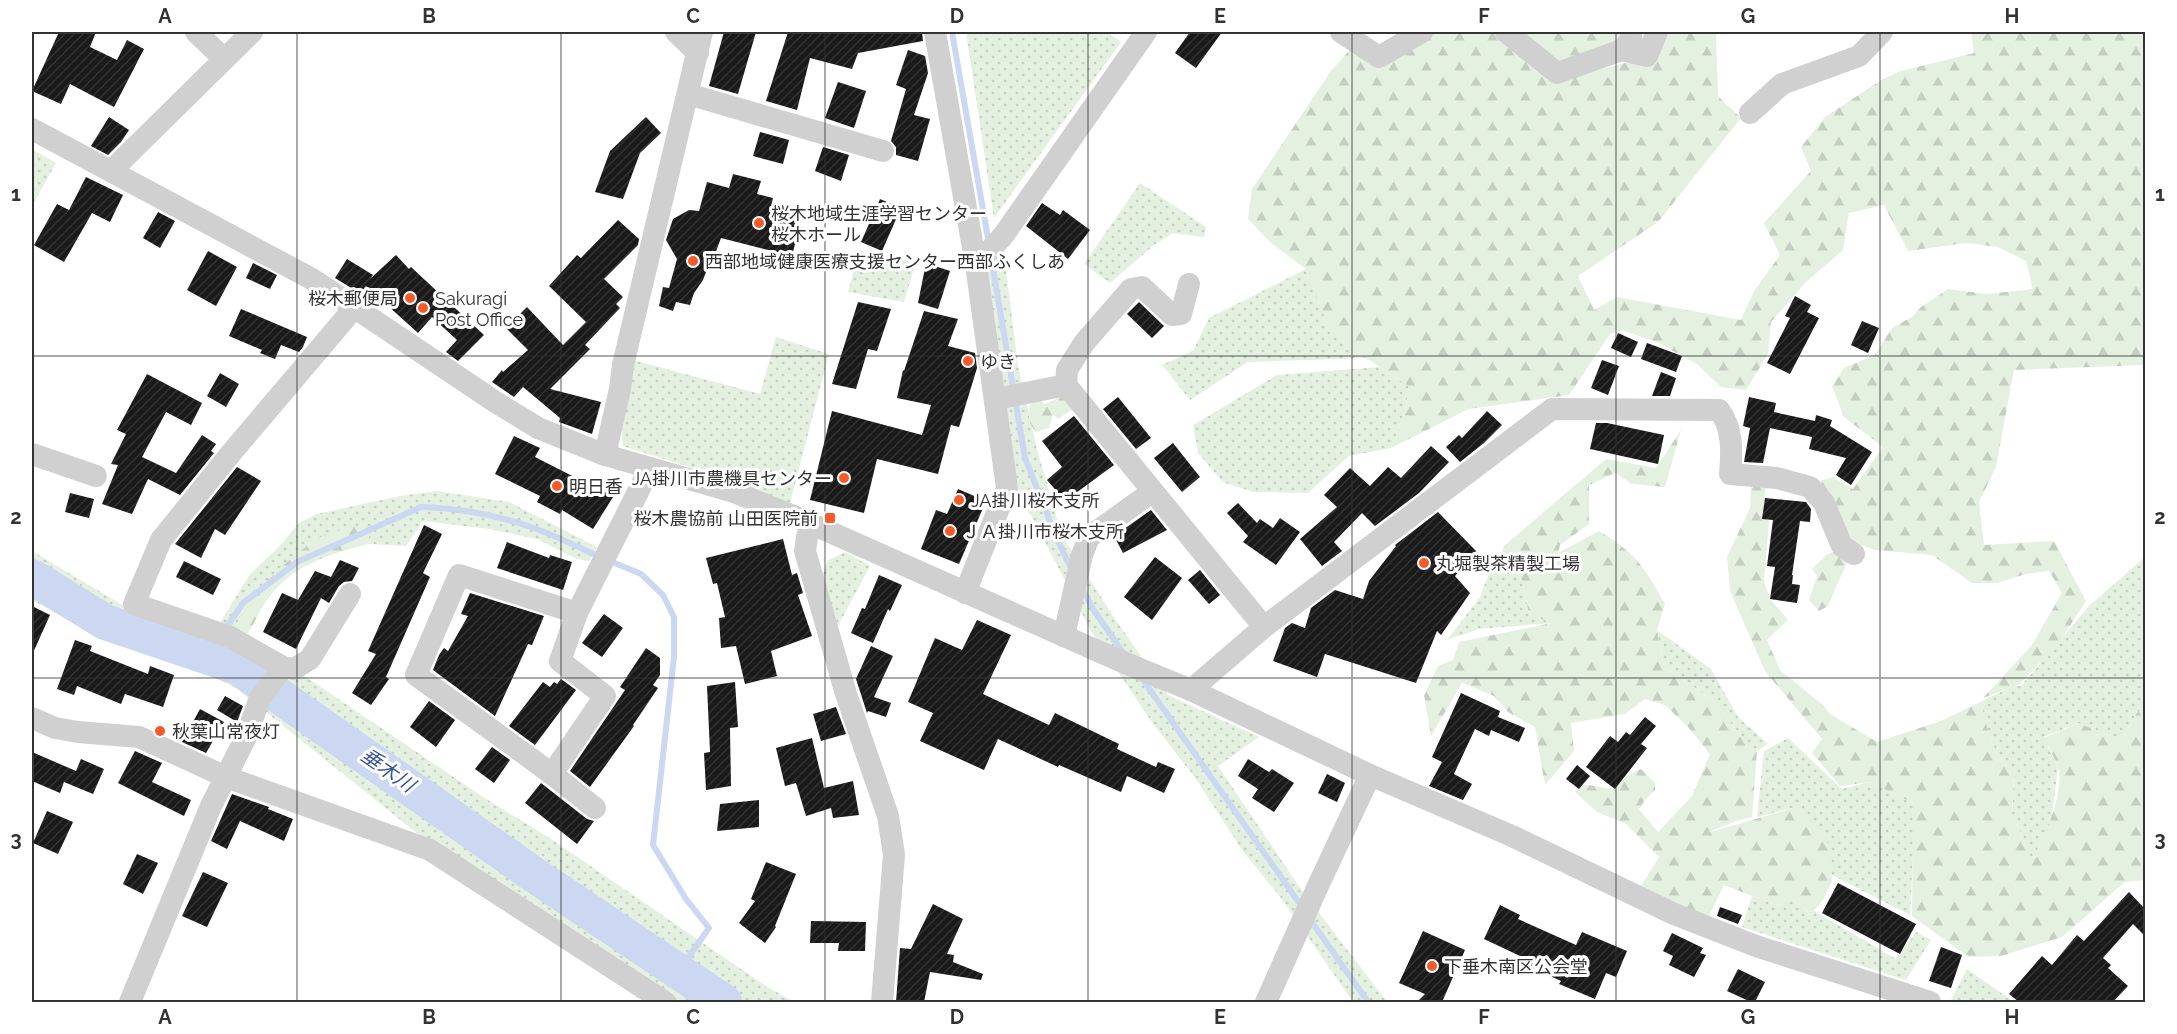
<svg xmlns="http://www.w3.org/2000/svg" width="2177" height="1034" viewBox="0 0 2177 1034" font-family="Raleway,'Noto Sans JP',sans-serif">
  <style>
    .grass { fill: url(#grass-dots) }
    .forest { fill: url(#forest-firs) }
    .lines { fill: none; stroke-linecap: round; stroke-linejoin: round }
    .stream { stroke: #ccd7f1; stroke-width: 6 }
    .river { stroke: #ccd7f1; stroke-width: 36 }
    .building { fill: url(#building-hatch) }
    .minor { stroke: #d0d0d0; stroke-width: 22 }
    .grid { fill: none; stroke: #333; stroke-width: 1.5; stroke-opacity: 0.55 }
    .poi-dot { fill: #f65a28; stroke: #fff; stroke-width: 2 }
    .labels { text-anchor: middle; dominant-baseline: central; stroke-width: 6; stroke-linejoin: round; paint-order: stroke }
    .poi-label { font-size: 18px; fill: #333; stroke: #fff; text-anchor: start }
    .water-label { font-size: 20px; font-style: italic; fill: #37559f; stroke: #fff }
    .neatline { fill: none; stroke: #333; stroke-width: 2 }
    .grid-label { font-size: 20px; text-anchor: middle; font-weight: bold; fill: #333 }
  </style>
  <defs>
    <pattern id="grass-dots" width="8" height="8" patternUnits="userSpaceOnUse" patternTransform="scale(1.5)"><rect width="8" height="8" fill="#e4f0e0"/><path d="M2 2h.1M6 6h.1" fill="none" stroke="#c4cec1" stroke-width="1.8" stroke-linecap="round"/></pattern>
    <pattern id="forest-firs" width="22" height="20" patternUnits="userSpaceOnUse" patternTransform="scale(1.5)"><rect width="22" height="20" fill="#e4f0e0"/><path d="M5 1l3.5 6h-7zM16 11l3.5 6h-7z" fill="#c4cec1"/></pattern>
    <pattern id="building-hatch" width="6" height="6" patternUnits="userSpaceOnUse" patternTransform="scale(1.5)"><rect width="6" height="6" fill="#1a1a1a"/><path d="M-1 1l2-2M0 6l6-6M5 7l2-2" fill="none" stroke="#333"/></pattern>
  </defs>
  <rect width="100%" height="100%" fill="#fff"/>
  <g class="grass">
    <path d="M966,32H1107L1121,42L994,218Z"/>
    <path d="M32,149L56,163L32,206Z"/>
    <path d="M1140,183L1206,227L1204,237L1173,233L1154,245L1110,283L1084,264Z"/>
    <path d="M859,251L916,262L904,302L848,292Z"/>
    <path d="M995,256L1005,262L1018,366L1037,449L1061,534L1113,616L1168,695L1259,737L1218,766L1298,885L1387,1002H1353L1281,898L1242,850L1196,779L1151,721L1091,631L1019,492L985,305L986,274Z"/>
    <path d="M1306,269L1331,334L1367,358L1248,362L1190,400L1162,365L1193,351L1209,318Z"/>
    <path d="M776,337L829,354L790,503L740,483L623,446L620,422L633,360L760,394Z"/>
    <path d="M1380,367L1409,386L1405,411L1391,448L1349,456L1308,493L1253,492L1223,482L1198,453L1193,425L1277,375Z"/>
    <path d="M437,491L509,502L597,547L589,561L577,559L537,539L489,529L423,521L406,546L368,544L370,527L321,537L232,639L303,675L483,797L548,837L766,986L794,1002H674L428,842L237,689L195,667L96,635L32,600V551L124,606L215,631L250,574L279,547L299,523L317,514L400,496Z"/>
    <path d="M845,552L870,566L838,626L822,576L828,560Z"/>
    <path d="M1502,554L1522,580L1529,614L1553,623L1479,629L1447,640L1480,597L1491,568Z"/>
    <path d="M2145,557V707L2136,714L2122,740L2078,723L2044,737L2058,768L2051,823L2032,860L2012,814L2014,775L1992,744L1980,702L2013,686H2021L2090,605Z"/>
    <path d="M1657,630L1711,669L1738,717L1768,744L1757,751L1740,735L1714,701L1664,667Z"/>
    <path d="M1788,738L1842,789L1870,782L1913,803V856L1910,915L1832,875L1801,806L1757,817L1764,751Z"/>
    <path d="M1752,896L1778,906L1787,897L1804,907L1809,915L1814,911L1896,959L1916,932L1931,940L1906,980L1742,927Z"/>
    <path d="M1967,969L2014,1002H1950Z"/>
  </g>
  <g class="forest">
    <path d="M1433,32H1497L1557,80L1650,57L1657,32H1716L1718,96L1741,118L1658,222L1578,276L1594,310L1617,297L1741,320L1754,291L1780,255L1764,223L1811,171L1801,147L1825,117L1883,79L1901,71L1974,53L1971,32H2145V375L2143,365L2014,370L1996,467L1979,502L1984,545L2054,541L2086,601L2058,644L2020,684L1983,698L2032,645L2062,593L2049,571L2026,574L1997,583H1972L1932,555L1874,550L1849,540L1820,481L1833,477L1853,489L1883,447L1844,417L1832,386L1844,368L1875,355L1892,328L1912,317L1921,307L1948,289L1987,294L2033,289L2026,261L1998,247L1966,243L1908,251L1884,205L1849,213L1843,250L1805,283L1771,322L1768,354L1746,390L1721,387L1698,365L1659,343L1622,330L1610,334L1569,395L1469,409L1391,448L1405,411L1409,386L1331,335L1306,269L1271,243L1248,219L1252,189L1331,71L1352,47L1382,68Z"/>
    <path d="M1519,32H1621L1622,43L1555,62Z"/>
    <path d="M1060,393L1079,409L1070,411L1058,419L1053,414L1049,428L1036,432C1027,422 1028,414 1031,401L1036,397L1045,404L1056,399Z"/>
    <path d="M1681,430L1665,487L1632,484L1615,473L1589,485V524L1560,545L1558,553L1599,531C1637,554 1644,567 1665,604L1657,630L1664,667L1714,701L1740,735L1757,751L1752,817L1736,821L1707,833L1801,806L1829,845L1832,881L1823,900L1810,915L1804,907L1787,897L1778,906L1724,885L1706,922L1638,891L1659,857L1626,824L1597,812L1575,792L1582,784L1613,789L1629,774L1641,769L1655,783V790L1645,800L1639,809L1658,832L1692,796L1710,754L1688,727L1665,705L1645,699L1625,714L1571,723L1574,751L1545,785L1535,727L1508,712L1494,696L1462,683L1431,736L1424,695L1438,666L1453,660L1459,642L1552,623L1529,614L1522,580L1502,554L1504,546L1606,459L1656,468Z"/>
    <path d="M1766,485L1762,515L1769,521L1764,581L1770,599L1788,620L1767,640L1780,670L1824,706L1830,714L1877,742L1941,721L1980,702L1992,744L2014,775L2012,814L2032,859C2044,840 2065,791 2058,768C2055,758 2048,747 2044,738L2078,723L2122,740L2136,714L2145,707V880L2125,882L2062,937L2001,956L1969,957L1912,916L1913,803L1870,782L1840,786L1812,753L1822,739L1765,671L1730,591L1727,557L1750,508L1751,486Z"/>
    <path d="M359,525L371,527L368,544C328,555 293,564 267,600C260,610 255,622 248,633H232C250,595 284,560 319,538C330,531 347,529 359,525Z"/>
    <path d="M1840,549L1848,560L1828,606L1819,611L1809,600L1817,576L1812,569L1826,555Z"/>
  </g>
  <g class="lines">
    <g class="stream">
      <path d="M952,32L989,244"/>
      <path d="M991,257L1025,458L1057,539L1072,570"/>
      <path d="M610,561L641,574L663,595L674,617V657L653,845L686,899L709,928L678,972"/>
      <path d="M1081,587L1093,609L1124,654"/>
      <path d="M224,631L243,603L297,562L421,507C458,508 496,515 531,527C555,535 577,547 600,557"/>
      <path d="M206,656L218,639"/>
      <path d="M1141,677L1302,907"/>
      <path d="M1309,918L1368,1002"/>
    </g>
    <path class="river" d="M32,577L105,622L238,667L530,872L724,1002"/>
  </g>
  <g class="building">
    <path d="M59,32H96L90,47L117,60L127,40L144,49L114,107L70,84L61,104L32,91Z"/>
    <path d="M724,32H756L738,94L709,86Z"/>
    <path d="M788,32H922L923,41L858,53L852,69L810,58L797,110L766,101Z"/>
    <path d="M1190,32H1222L1196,68L1175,53Z"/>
    <path d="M908,50L925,56L928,73L914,115L930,119L918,161L896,155V147L891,141L906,89L896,85Z"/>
    <path d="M838,82L866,91L854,128L825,118Z"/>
    <path d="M109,117L129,130L121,142L108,155L91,146Z"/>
    <path d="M646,117L661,133L640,153L623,199L595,192L610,151Z"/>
    <path d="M760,132L789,140L783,164L753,156Z"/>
    <path d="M823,147L849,155L841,181L815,171Z"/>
    <path d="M733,174L761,181L757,194L773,198L770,211L801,220L792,256L721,238L715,254L712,256L703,280L694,293L690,305L676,302L673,311L659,306L663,287L669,288L677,259L666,240L673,219L689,210L699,211L707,182L729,188Z"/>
    <path d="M86,177L123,195L110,222L92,213L64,262L34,245L57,204L69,210Z"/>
    <path d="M880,199L901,208L882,251L861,242Z"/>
    <path d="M1042,203L1060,215L1063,210L1090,230L1068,259L1026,226Z"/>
    <path d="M158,212L175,221L160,248L143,238Z"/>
    <path d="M618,220L639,239L638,245L604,279L623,297L616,304L620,308L585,345L590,349L550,389L601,402L592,434L559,422L560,418L523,387L514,397L492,382L502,370L503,372L528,350L506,328L527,307L563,345L586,322L549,286L577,255L581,258Z"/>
    <path d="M208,251L237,267L216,306L187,290Z"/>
    <path d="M396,255L409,269L411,267L484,335L458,361L446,352L457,340L432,317L418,333L366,286L361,294L335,278L347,259L373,275L370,279Z"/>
    <path d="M253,263L277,275L270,289L246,278Z"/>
    <path d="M926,263L950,271L938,309L918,303Z"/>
    <path d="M1795,296L1811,305L1807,312L1819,318L1790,374L1767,363L1790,318L1785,316Z"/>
    <path d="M858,302L891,309L877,351L868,349L856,389L832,384Z"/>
    <path d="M1139,302L1164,326L1152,338L1127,314Z"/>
    <path d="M241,309L307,337L303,347L299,352L281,345L275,359L260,353L262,350L229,336Z"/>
    <path d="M924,311L958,319L948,346L975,353L977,368L959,427L951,425L938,474L877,459L864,513L810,500L832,411L922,435L931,405L897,398L903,370L904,371Z"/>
    <path d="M1862,321L1879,328L1868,353L1851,345Z"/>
    <path d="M1618,333L1638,342L1631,357L1611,348Z"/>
    <path d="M1647,343L1682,356L1676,372L1641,359Z"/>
    <path d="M1602,360L1619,366L1608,395L1591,388Z"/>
    <path d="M1661,372L1676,378L1670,396H1652Z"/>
    <path d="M220,373L239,384L226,407L207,396Z"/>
    <path d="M147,374L202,403L191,425L166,412L142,457L176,473L202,435L216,444L211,451L214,453L180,495L148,479L132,514L102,504L118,465L111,464L126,434L117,430Z"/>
    <path d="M1118,397L1151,438L1136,449L1103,409Z"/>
    <path d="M1749,397L1776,403L1774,412L1815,421L1816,415L1832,420L1830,426L1872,452L1851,485L1836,475L1846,458L1809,449L1812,437L1770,428L1763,463L1744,462L1750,428L1743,426Z"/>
    <path d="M1487,411L1502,425L1484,443L1460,462L1446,447L1459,435L1462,438Z"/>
    <path d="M1074,416L1114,465L1065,501L1047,480L1062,467L1042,441Z"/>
    <path d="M1596,423H1607L1664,435L1658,464L1590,449Z"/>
    <path d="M514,436L540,448L535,457L590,485L591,483L613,497L593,529L562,510L560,514L537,502L540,496L495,474Z"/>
    <path d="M1173,443L1200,477L1182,492L1154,458Z"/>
    <path d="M1431,446L1449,462L1419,493L1375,526L1362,513L1334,542L1342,551L1322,566L1300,539L1337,507L1324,495L1350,468L1370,486L1388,467L1401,478Z"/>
    <path d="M237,467L261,481L225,535L215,529L201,558L175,544Z"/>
    <path d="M958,489L986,501L959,564L921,549L936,510L947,514Z"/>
    <path d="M70,493L94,499L89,518L65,512Z"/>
    <path d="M1765,498L1806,502L1811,509L1810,522L1800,521L1792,575H1793L1792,584L1800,585L1797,603L1770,599L1775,567L1767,566L1773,520L1762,519Z"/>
    <path d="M1238,503L1257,523L1260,519L1273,528L1280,518L1300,532L1276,565L1243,542L1248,536L1227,513Z"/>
    <path d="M1151,510L1167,530L1123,553L1114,536Z"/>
    <path d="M1438,512L1476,551L1455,576L1470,593L1441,635L1437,631L1416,683L1325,654L1317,677L1273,661L1285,628L1292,623L1305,628L1311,608L1335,590L1363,599L1369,581L1396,546L1395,545Z"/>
    <path d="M424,525L442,534L423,573L430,577L386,677L389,679L371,705L352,693L376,654L368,651Z"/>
    <path d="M783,539L792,575L797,573L803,593L798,595L812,636L771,651L777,676L745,684L736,646L721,648L719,618L725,617L717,583L713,584L706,558Z"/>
    <path d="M507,542L549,558L550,555L572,562L563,590L497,568Z"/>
    <path d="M1155,557L1182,578L1152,620L1124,597Z"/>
    <path d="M340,560L359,568L352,581L344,582L339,586L329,603L321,598L296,649L263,632L282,593L298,600L315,571L331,577Z"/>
    <path d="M184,561L221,579L213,595L176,577Z"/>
    <path d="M1200,570L1220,595L1209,604L1188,580Z"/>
    <path d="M879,575L902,585L890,611L888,609L873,643L851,633L862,608L865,609Z"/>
    <path d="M470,593L544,616L532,645L528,644L495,716L433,670L439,655L444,648L448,651L468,616L461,614Z"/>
    <path d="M32,606L50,615L32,655Z"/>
    <path d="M604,614L623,628L602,657L582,643Z"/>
    <path d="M977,620L1011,635L983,694L1049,725L1055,713L1119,744L1117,749L1156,767L1158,762L1175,769L1164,793L1127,776L1121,792L1059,765L1058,767L998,739L984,770L920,741L933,713L908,702L935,638L962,650Z"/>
    <path d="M75,640L92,646L90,651L148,674L150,666L174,675L163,707L125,694L121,704L77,686L74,695L57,689Z"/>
    <path d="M871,646L893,656L874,697L891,703L886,717L868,711L867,713L856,679Z"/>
    <path d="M646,648L660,658V675L653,685L658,688L633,725L634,726L590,787L570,771L625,690L620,687Z"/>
    <path d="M561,679L576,690L535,745L509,726L543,682L550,687L554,682L557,684Z"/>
    <path d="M735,682L738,727L730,728L731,786L706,790L704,753L710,752L707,686Z"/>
    <path d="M1461,693L1500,711L1498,717L1525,728L1519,742L1491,730L1489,736L1475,729L1454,774L1472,784L1463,800L1429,786L1442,762L1432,757Z"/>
    <path d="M225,696L243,706L237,722L217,710Z"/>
    <path d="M429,701L455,720L436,747L410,727Z"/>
    <path d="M836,707L846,734L821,741L813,714Z"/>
    <path d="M200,709L224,722L206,753L182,742Z"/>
    <path d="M1645,717L1656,726L1641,744L1647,748L1615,789L1586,767L1610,736L1618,742L1626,732L1630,735Z"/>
    <path d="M812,738L824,788L853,781L859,815L833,818L831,808L806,816L796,783L785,786L776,748Z"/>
    <path d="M492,747L510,760L494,783L475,769Z"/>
    <path d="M135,751L162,763L152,782L191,800L184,816L118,783Z"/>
    <path d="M32,752L76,771L81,759L104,769L93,794L64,782L60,793L32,781Z"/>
    <path d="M1248,759L1269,772L1272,769L1294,783L1274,812L1252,798L1258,789L1238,776Z"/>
    <path d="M1577,765L1590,776L1579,789L1566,779Z"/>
    <path d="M1327,774L1345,783L1337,802L1318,793Z"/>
    <path d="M541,783L587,819L594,821L577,844L525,803Z"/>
    <path d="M232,794L269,807L268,809L293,819L284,841L240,821L227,849L211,841Z"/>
    <path d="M759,800V827L717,831L720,804Z"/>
    <path d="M47,811L73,822L58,854L33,843Z"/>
    <path d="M137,854L158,863L143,894L123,884Z"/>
    <path d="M766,862L796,874L775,926L776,927L765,943L739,923L755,901L751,899Z"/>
    <path d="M203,872L228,883L207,927L182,916Z"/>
    <path d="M1838,883L1916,924L1900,954L1822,913Z"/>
    <path d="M2129,892L2145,909V936L2133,924L2103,958L2111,965L2108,968L2128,986L2113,1002H2019L2009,994L2042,956L2052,965L2077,935L2084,941Z"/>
    <path d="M933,904L963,919L947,954L954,955L953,962L983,974L981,980L930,972L924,1002H896L900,948L911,949Z"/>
    <path d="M1500,905L1520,915L1518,919L1576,945L1582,932L1627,951L1616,977L1606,973L1595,999L1559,984L1561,981L1518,961L1520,956L1484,939Z"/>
    <path d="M1720,907L1742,915L1738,924L1717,916Z"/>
    <path d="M811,921L866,922L865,951H838L839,943H810Z"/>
    <path d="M1423,931L1465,950L1442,1002H1417L1425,994L1399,983Z"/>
    <path d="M1672,933L1703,948L1700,953L1706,955L1694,977L1669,965L1673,956L1663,951Z"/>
    <path d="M1941,947L1962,955L1951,988L1929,981Z"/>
    <path d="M1738,969L1765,982L1755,1002H1751L1727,991Z"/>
  </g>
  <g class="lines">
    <g class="minor">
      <path d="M196,32L224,59"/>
      <path d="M676,32L698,53"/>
      <path d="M935,32L976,265L1007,488L965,593"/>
      <path d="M1341,32L1379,57L1422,32"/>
      <path d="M1506,32L1557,73L1622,50L1631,40V32"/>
      <path d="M1622,50L1647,56L1657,32"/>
      <path d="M688,94L883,151"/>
      <path d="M1750,113L1782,84L1859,56L1882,32"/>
      <path d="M32,129L312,279L497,403L538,428L605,455L734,492L796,517L1118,660L1191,690L1370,775L1512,836L1674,914L1756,946L1930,1002"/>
      <path d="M111,171L252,32"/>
      <path d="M976,265L1003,236L1146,32"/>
      <path d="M1066,385L1067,370L1084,343L1131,289L1142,287L1172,315L1181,314L1189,284"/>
      <path d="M996,399L1066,385L1264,627"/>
      <path d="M32,454L96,476"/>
      <path d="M605,455L620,389L623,365L702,32"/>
      <path d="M811,524L807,537L805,551L846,694L888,816L894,855L882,1002"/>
      <path d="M350,594L310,659L294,669L283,667L230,637L134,604L161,540L232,452L355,307"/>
      <path d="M577,613L459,575L416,675L552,774L595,808"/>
      <path d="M1064,636L1082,555L1089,537L1152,492"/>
      <path d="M1191,690L1264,627L1552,409L1719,410C1733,428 1732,452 1730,474L1777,478L1810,487L1824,503L1842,546L1854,554"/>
      <path d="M32,718L55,728L78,732L139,737L226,777L430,850L665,1002"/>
      <path d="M552,774L605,696L560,661L577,613L650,468"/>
      <path d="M130,1002L211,806L247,735L259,700L283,667"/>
      <path d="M1266,1002L1317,888L1370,775"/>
    </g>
  </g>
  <path class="grid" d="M297,32V1002M561,32V1002M825,32V1002M1088,32V1002M1352,32V1002M1616,32V1002M1880,32V1002M32,356H2146M32,678H2146"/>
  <g class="poi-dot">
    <circle cx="759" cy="223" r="6"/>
    <circle cx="693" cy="261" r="6"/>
    <circle cx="410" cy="298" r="6"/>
    <circle cx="423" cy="308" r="6"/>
    <circle cx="968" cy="361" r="6"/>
    <circle cx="844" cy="478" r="6"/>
    <circle cx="557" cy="486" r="6"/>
    <circle cx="959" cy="500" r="6"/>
    <rect x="824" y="512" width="12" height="12" rx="3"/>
    <circle cx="950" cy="531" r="6"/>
    <circle cx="1424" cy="563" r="6"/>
    <circle cx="160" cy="731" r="6"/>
    <circle cx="1432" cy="966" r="6"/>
  </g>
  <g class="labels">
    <g class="poi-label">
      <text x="771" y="213">桜木地域生涯学習センター<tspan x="771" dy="21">桜木ホール</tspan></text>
      <text x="705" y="261">西部地域健康医療支援センター西部ふくしあ</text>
      <text x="398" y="298" text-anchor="end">桜木郵便局</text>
      <text x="435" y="298">Sakuragi<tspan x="435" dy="21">Post Office</tspan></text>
      <text x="980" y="361">ゆき</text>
      <text x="832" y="478" text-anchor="end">JA掛川市農機具センター</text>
      <text x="569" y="486">明日香</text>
      <text x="971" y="500">JA掛川桜木支所</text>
      <text x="818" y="518" text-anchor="end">桜木農協前 山田医院前</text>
      <text x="962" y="531">ＪＡ掛川市桜木支所</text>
      <text x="1436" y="563">丸堀製茶精製工場</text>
      <text x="172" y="731">秋葉山常夜灯</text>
      <text x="1444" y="966">下垂木南区公会堂</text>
    </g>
    <g class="water-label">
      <text transform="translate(388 770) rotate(35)">垂木川</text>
    </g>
  </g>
  <rect width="2177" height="1034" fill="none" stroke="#ffffff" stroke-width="66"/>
  <rect x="33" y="33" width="2111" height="968" class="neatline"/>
  <g class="grid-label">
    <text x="165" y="23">A</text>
    <text x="429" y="23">B</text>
    <text x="693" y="23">C</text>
    <text x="957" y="23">D</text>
    <text x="1220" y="23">E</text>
    <text x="1484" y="23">F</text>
    <text x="1748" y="23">G</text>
    <text x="2012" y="23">H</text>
    <text x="16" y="201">1</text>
    <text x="2160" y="201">1</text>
    <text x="16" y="524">2</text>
    <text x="2160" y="524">2</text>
    <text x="16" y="846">3</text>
    <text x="2160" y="846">3</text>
    <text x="165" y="1024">A</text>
    <text x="429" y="1024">B</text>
    <text x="693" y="1024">C</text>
    <text x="957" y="1024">D</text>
    <text x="1220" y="1024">E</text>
    <text x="1484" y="1024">F</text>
    <text x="1748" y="1024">G</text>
    <text x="2012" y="1024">H</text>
  </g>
</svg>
